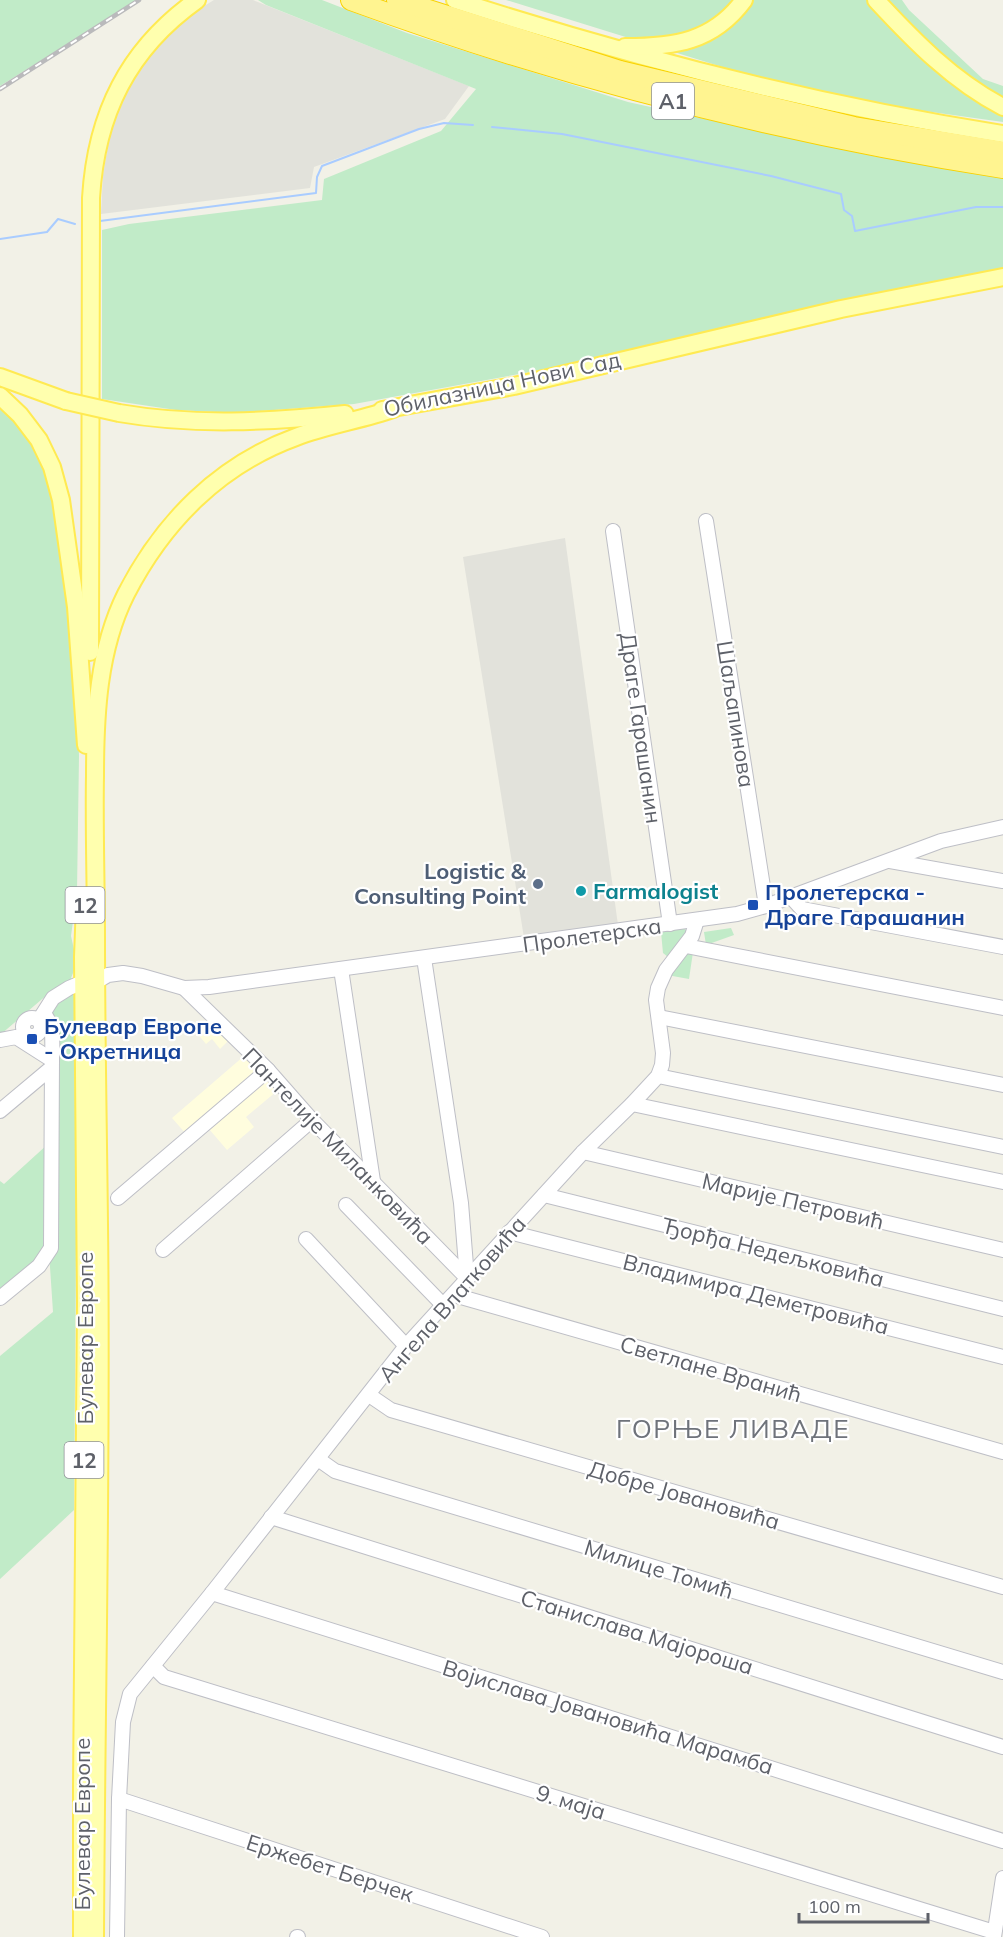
<svg xmlns="http://www.w3.org/2000/svg" width="1003" height="1937" viewBox="0 0 1003 1937" font-family="Mulish,sans-serif">
  <style>
    .commercial { fill: #fffdde }
    .industrial { fill: #e2e2db }
    .green { fill: #c1ebc8 }
    .lines { fill: none; stroke-linecap: round; stroke-linejoin: round }
    .stream { stroke: #a9ccff; stroke-width: 2 }
    .minor-casing { stroke: #bebfc6; stroke-width: 16 }
    .major-casing { stroke: #ffea52; stroke-width: 20 }
    .highway-casing { stroke: #f8d200; stroke-width: 22 }
    .minor { stroke: #fff; stroke-width: 14 }
    .major { stroke: #ffffae; stroke-width: 16 }
    .highway { stroke: #fff490; stroke-width: 20 }
    .rail-casing { stroke: #bababc; stroke-width: 4.5 }
    .rail { stroke: #fff; stroke-width: 2; stroke-dasharray: 7; stroke-linecap: butt }
    .major-bridge-casing { stroke: #ffea52; stroke-width: 20; stroke-linecap: butt }
    .major-bridge { stroke: #ffffae; stroke-width: 16 }
    .service-dot { fill: #5c6f8a; stroke: #fff; stroke-width: 2 }
    .culture-dot { fill: #0f9aa8; stroke: #fff; stroke-width: 2 }
    .transit-dot { fill: #1a4fb4; stroke: #fff; stroke-width: 2 }
    .labels { text-anchor: middle; dominant-baseline: central; stroke-width: 4.5; stroke-linejoin: round; paint-order: stroke }
    .shield { fill: #fff; stroke: #8e9096; stroke-width: 1.5 }
    .shield-label { font-size: 21px; font-weight: bold; fill: #5e6169 }
    .street-label { font-size: 22px; fill: #5e6169; stroke: #fff }
    .service-label { font-size: 22px; font-weight: bold; fill: #4e5e75; stroke: #fff; text-anchor: end }
    .culture-label { font-size: 22px; font-weight: bold; fill: #0d838f; stroke: #fff; text-anchor: start }
    .transit-label { font-size: 22px; font-weight: bold; fill: #164399; stroke: #fff; text-anchor: start }
    .quarter-label { font-size: 26px; letter-spacing: 1.5px; fill: #6f737b; stroke: #fff }
  </style>
  <rect width="100%" height="100%" fill="#f2f1e7"/>
  <g class="commercial">
    <path d="M211,1019L229,1040L220,1049L212,1039L206,1044L196,1032Z"/>
    <path d="M244,1056L277,1091L246,1117L254,1127L227,1150L203,1122L187,1135L172,1118Z"/>
  </g>
  <g class="industrial">
    <path d="M214,0H253L469,86L445,119L314,167L310,188L101,214L103,175L113,116L135,73L157,48L191,14Z"/>
    <path d="M565,538L618,925L524,938L463,557Z"/>
  </g>
  <g class="green">
    <path d="M0,0H138L0,86Z"/>
    <path d="M258,0H322L407,33L628,102L878,157L1003,176V271L580,363L354,404L235,413L176,410L102,399V230L129,224L322,200L324,179L441,131L476,89L266,5Z"/>
    <path d="M506,0H902L909,10L983,79L1003,86V122L910,109L761,79Z"/>
    <path d="M0,406L16,422L29,441L46,474L54,505L77,678L79,756L77,892L71,936L77,963L71,978L78,986L74,1510L0,1579V1356L53,1312L49,1252L0,1292V1181L4,1184L48,1144V994L0,1035Z"/>
    <path d="M683,928L689,932L668,957L663,953L661,932Z"/>
    <path d="M731,928L734,935L706,945L704,932Z"/>
    <path d="M693,952L689,979L667,975L683,954Z"/>
  </g>
  <g class="lines">
    <g class="stream">
      <path d="M492,127L562,134L771,176L841,194L844,210L852,216L855,231L976,207H1003"/>
      <path d="M100,221L316,193L317,177L322,166L419,129L444,123L473,125"/>
      <path d="M0,239L47,232L58,219L75,224"/>
    </g>
    <g class="minor-casing">
      <g id="minor">
        <path d="M706,521L766,906"/>
        <path d="M613,531L670,924"/>
        <path d="M890,861L1003,881"/>
        <path d="M791,897L802,909L1003,947"/>
        <path d="M686,946L1003,1008"/>
        <path d="M424,958L461,1203L467,1278"/>
        <path d="M341,969L373,1181"/>
        <path d="M184,988L268,1070L312,1120L467,1278"/>
        <path d="M44,1014C55,1026 52,1045 52,1060"/>
        <path d="M659,1017L1003,1085"/>
        <circle cx="32" cy="1027" r="9"/>
        <path d="M39,1020L53,998L69,988L83,982H96L108,975L123,973L142,976L184,988L209,987L737,914L766,906L941,841L1003,827"/>
        <path d="M0,1040L16,1037L52,1060L51,1248L39,1266L0,1298"/>
        <path d="M658,1076L1003,1147"/>
        <path d="M632,1104L1003,1182"/>
        <path d="M0,1111L50,1069"/>
        <path d="M583,1152L1003,1250"/>
        <path d="M544,1195L1003,1309"/>
        <path d="M118,1198L268,1070"/>
        <path d="M346,1205L443,1305"/>
        <path d="M509,1232L1003,1357"/>
        <path d="M306,1239L406,1346"/>
        <path d="M163,1250L312,1120"/>
        <path d="M454,1295L1003,1452"/>
        <path d="M369,1395L391,1410L1003,1587"/>
        <path d="M318,1459L335,1471L1003,1672"/>
        <path d="M271,1517L1003,1747"/>
        <path d="M212,1593L1003,1841"/>
        <path d="M153,1666L164,1677L994,1932"/>
        <path d="M119,1799L542,1937"/>
        <path d="M117,1937L119,1799L123,1722L130,1694L212,1593L406,1346L583,1152L632,1104L658,1076L662,1065L663,1053L656,1000L658,988L666,970L692,936L697,920"/>
        <path d="M297,1937H298"/>
        <path d="M994,1937L1003,1878"/>
      </g>
    </g>
    <g class="major-casing">
      <g id="major">
        <path d="M455,0C634,58 816,105 1003,134"/>
        <path d="M876,0C914,41 953,81 1003,107"/>
        <path d="M625,47C674,47 713,42 744,0"/>
        <path d="M0,377L66,401"/>
        <path d="M0,396L20,415L39,440L52,467L61,500L76,607L86,745"/>
        <path d="M382,410L514,386L841,309L1003,277"/>
        <path d="M119,413C194,426 269,422 345,414"/>
        <path d="M90,652L91,198C96,114 128,49 197,0"/>
        <path d="M82,1937V1789L86,1302L83,957L85,903"/>
        <path d="M95,1937C96,1700 102,1462 99,1225C98,1129 96,1033 96,937C96,884 94,830 95,776C95,715 98,650 126,594C163,522 219,465 296,437C327,425 361,420 393,409"/>
      </g>
    </g>
    <g class="highway-casing">
      <g id="highway">
        <path d="M351,0C563,78 780,133 1003,168"/>
        <path d="M397,0L620,71L854,127L1003,152"/>
      </g>
    </g>
    <use href="#minor" class="minor"/>
    <use href="#major" class="major"/>
    <use href="#highway" class="highway"/>
    <g class="rail-casing">
      <path id="rail" d="M0,89L139,0"/>
    </g>
    <use href="#rail" class="rail"/>
    <g class="major-bridge-casing">
      <path id="major-bridge" d="M66,401L119,413"/>
    </g>
    <use href="#major-bridge" class="major-bridge"/>
  </g>
  <circle class="service-dot" cx="538" cy="884" r="6"/>
  <circle class="culture-dot" cx="581" cy="891" r="6"/>
  <g class="transit-dot">
    <rect x="747" y="899" width="12" height="12" rx="3"/>
    <rect x="26" y="1033" width="12" height="12" rx="3"/>
  </g>
  <g class="labels">
    <g class="shield">
      <rect x="652" y="83" width="42" height="36" rx="4.5"/>
      <rect x="65.5" y="887" width="39" height="36" rx="4.5"/>
      <rect x="64.5" y="1442" width="39" height="36" rx="4.5"/>
    </g>
    <g class="shield-label">
      <text x="673" y="101">A1</text>
      <text x="85" y="905">12</text>
      <text x="84" y="1460">12</text>
    </g>
    <g class="street-label">
      <text transform="translate(502 384) rotate(-12)">Обилазница Нови Сад</text>
      <text transform="translate(736 714) rotate(81)">Шаљапинова</text>
      <text transform="translate(641 728) rotate(82)">Драге Гарашанин</text>
      <text transform="translate(592 935) rotate(-8)">Пролетерска</text>
      <text transform="translate(338 1146) rotate(46)">Пантелије Миланковића</text>
      <text transform="translate(793 1201) rotate(13)">Марије Петровић</text>
      <text transform="translate(773 1252) rotate(14)">Ђорђа Недељковића</text>
      <text transform="translate(756 1294) rotate(14)">Владимира Деметровића</text>
      <text transform="translate(452 1299) rotate(-49)">Ангела Влатковића</text>
      <text transform="translate(85 1338) rotate(-90)">Булевар Европе</text>
      <text transform="translate(711 1369) rotate(16)">Светлане Вранић</text>
      <text transform="translate(684 1495) rotate(16)">Добре Јовановића</text>
      <text transform="translate(659 1569) rotate(17)">Милице Томић</text>
      <text transform="translate(637 1632) rotate(17)">Станислава Мајороша</text>
      <text transform="translate(608 1717) rotate(17)">Војислава Јовановића Марамба</text>
      <text transform="translate(571 1802) rotate(17)">9. маја</text>
      <text transform="translate(82 1824) rotate(-90)">Булевар Европе</text>
      <text transform="translate(330 1868) rotate(18)">Ержебет Берчек</text>
    </g>
    <g class="service-label">
      <text x="526" y="871">Logistic &amp;<tspan x="526" dy="25">Consulting Point</tspan></text>
    </g>
    <g class="culture-label">
      <text x="593" y="891">Farmalogist</text>
    </g>
    <g class="transit-label">
      <text x="765" y="892">Пролетерска -<tspan x="765" dy="25">Драге Гарашанин</tspan></text>
      <text x="44" y="1026">Булевар Европе<tspan x="44" dy="25">- Окретница</tspan></text>
    </g>
    <g class="quarter-label">
      <text x="733" y="1428">ГОРЊЕ ЛИВАДЕ</text>
    </g>
  </g>
  <path d="M799 1913v9h129v-9" fill="none" stroke="#5e6169" stroke-width="3"/>
  <text x="808" y="1913" font-size="18" fill="#5e6169" stroke="#ffffff" stroke-width="4.5" paint-order="stroke">100 m</text>
</svg>
